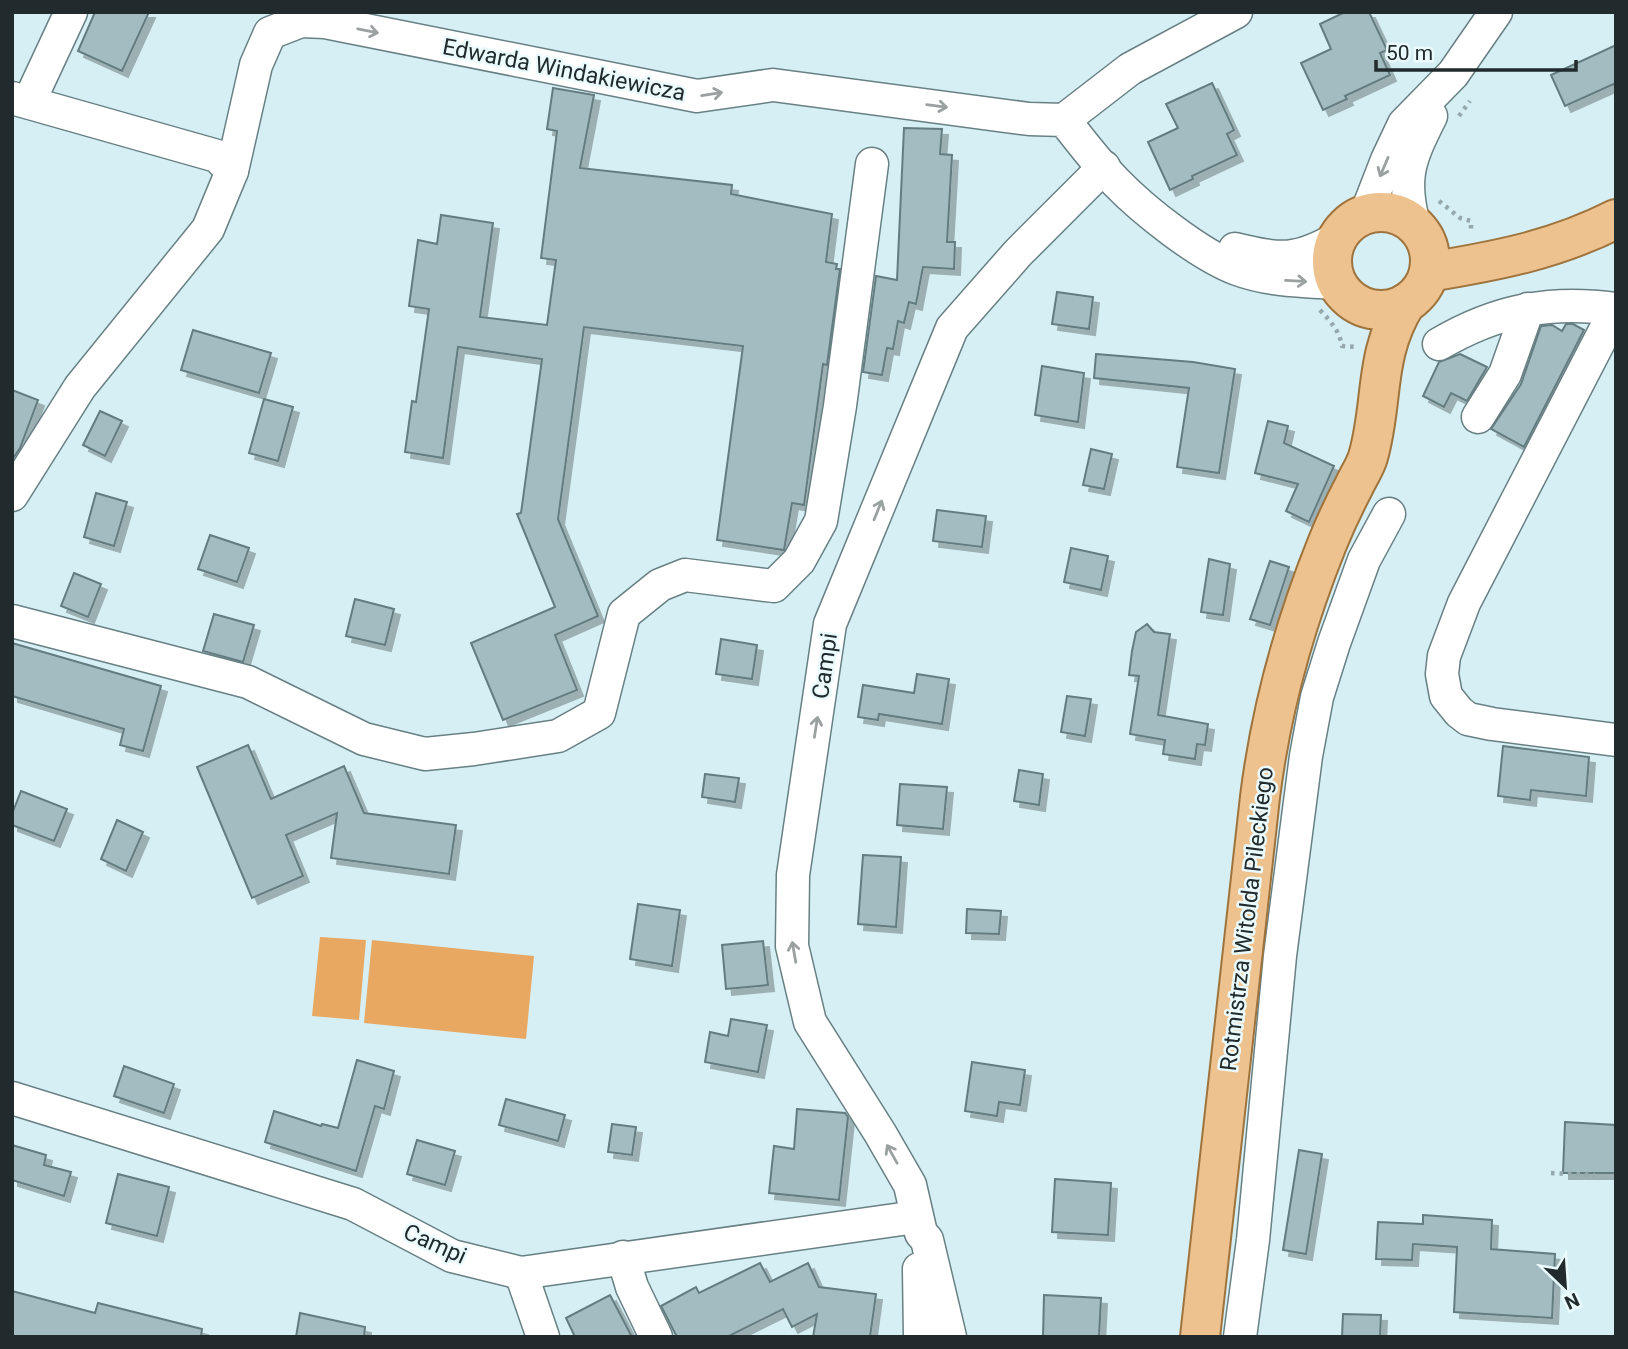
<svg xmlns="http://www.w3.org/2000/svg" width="1628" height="1349" viewBox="0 0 1628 1349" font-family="Roboto,sans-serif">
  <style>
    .green { fill: #e8a861 }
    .building { fill: #a3bcc1; stroke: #647c80; stroke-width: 2; filter: url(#shadow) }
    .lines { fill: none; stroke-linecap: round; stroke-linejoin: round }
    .minor-casing { stroke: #688084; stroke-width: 35 }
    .major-casing { stroke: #9f733c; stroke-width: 42 }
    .path { stroke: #95a9ad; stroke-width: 4.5; stroke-dasharray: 3.5 5; stroke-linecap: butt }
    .minor { stroke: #fff; stroke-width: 32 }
    .major { stroke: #eec28f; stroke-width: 38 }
    .oneway { stroke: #9ba0a0 }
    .labels { text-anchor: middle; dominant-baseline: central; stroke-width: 5; stroke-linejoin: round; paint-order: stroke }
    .street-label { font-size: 23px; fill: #212b2d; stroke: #ebfbfd }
  </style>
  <defs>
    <filter id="shadow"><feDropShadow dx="6" dy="6" stdDeviation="0" flood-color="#0004"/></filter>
  </defs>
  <rect width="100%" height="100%" fill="#d5eff4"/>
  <g class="green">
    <path d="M320,937L366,940L359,1020L312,1016Z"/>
    <path d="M372,940L534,956L526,1039L364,1023Z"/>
  </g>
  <g class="building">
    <path d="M95,12H149L122,71L78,51Z"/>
    <path d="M1345,12H1369L1387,50L1380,53L1390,75L1345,96L1347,99L1323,110L1301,63L1331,49L1320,24Z"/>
    <path d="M1616,45V83L1565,106L1551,75Z"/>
    <path d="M1212,83L1234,130L1227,134L1237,155L1192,176L1193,179L1170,190L1148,142L1178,128L1166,104Z"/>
    <path d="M553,88L594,95L580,168L732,185L731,194L832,214L826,262L837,264L836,269H840L827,365L823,364L804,505L792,503L784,550L717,540L743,346L584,327L558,519L598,616L555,635L577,690L503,720L471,643L555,607L517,514L521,513L542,359L458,347L443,458L405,452L412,401L416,402L429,309L409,306L418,240L437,244L441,215L493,223L480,317L547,325L556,260L541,258L557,131L547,129Z"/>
    <path d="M904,128L942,129L940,154L952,155L947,242H955L954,269L923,267L916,304L909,302L904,323L898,321L893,349L887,348L882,375L863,372L876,276L897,280Z"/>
    <path d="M1057,292L1093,297L1089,329L1052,324Z"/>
    <path d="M1566,324H1573L1584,330L1524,447L1491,429L1521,384L1541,326L1552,325L1562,331Z"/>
    <path d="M193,330L271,353L259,393L181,370Z"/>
    <path d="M1096,354L1193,362L1235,369L1219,473L1177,467L1189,388L1094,378Z"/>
    <path d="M1460,354L1487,367L1467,401L1451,393L1444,407L1423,396L1439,362Z"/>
    <path d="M1042,366L1084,373L1078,422L1035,415Z"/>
    <path d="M12,390L38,400L20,448L12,460Z"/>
    <path d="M264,399L293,407L278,461L249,453Z"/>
    <path d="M100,411L122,421L105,456L83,445Z"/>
    <path d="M1268,421L1288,426L1284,443L1334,466L1309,522L1286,511L1298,484L1255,473Z"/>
    <path d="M1091,449L1112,454L1104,489L1083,485Z"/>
    <path d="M96,493L127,502L114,546L84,537Z"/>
    <path d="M937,510L986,516L982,547L933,541Z"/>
    <path d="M210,535L249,548L237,582L198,569Z"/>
    <path d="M1071,548L1108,556L1101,590L1064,582Z"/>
    <path d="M1209,559L1230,564L1223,615L1201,612Z"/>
    <path d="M1270,561L1289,567L1270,625L1250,619Z"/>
    <path d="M74,573L101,584L88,617L61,606Z"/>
    <path d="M355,599L394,609L385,645L346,636Z"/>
    <path d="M214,614L254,625L243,662L203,651Z"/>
    <path d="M1147,624L1154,632L1170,634L1158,715L1208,724L1205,745L1197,744L1195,759L1163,754L1165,740L1130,734L1139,676L1129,675L1132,651L1136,632Z"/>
    <path d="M721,639L757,645L752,679L716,674Z"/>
    <path d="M12,643L161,686L143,751L120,745L124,729L12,696Z"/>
    <path d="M917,674L949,679L942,724L879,714L878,720L858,717L863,685L914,693Z"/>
    <path d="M1067,696L1091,699L1085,736L1061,732Z"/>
    <path d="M248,745L271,799L344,766L364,813L456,825L449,874L331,858L337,813L286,835L303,876L252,898L197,767Z"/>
    <path d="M1503,746L1589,757L1586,796L1531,790L1530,800L1498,796Z"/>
    <path d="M1019,770L1043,774L1039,805L1014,801Z"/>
    <path d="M705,774L739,778L735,802L702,797Z"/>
    <path d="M900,784L947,787L943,829L897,825Z"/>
    <path d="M21,791L67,809L54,841L12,825V814Z"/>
    <path d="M117,820L143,832L126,871L101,859Z"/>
    <path d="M863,855L901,857L896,927L858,924Z"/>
    <path d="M638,904L680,910L672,966L630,959Z"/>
    <path d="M967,909L1001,911L999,934L966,933Z"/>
    <path d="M763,941L768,985L726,989L722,945Z"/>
    <path d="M731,1019L767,1025L758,1072L705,1062L710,1032L728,1036Z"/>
    <path d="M357,1060L394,1071L384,1109L375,1106L356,1171L265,1142L274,1111L321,1126L322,1124L338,1128Z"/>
    <path d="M972,1062L1025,1070L1020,1105L999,1102L997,1116L965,1111Z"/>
    <path d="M124,1066L174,1084L164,1113L114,1096Z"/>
    <path d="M506,1099L565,1115L558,1141L499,1125Z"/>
    <path d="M797,1109L845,1113L848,1117L839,1200L769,1193L774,1146L794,1149Z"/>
    <path d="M1565,1122L1616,1125V1173H1563Z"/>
    <path d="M612,1124L636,1127L632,1155L608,1152Z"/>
    <path d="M417,1140L455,1151L445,1185L407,1174Z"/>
    <path d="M12,1145L46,1155L44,1165L71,1172L64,1196L12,1180Z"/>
    <path d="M1299,1150L1322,1154L1306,1254L1283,1250Z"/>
    <path d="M118,1174L169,1187L157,1236L106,1223Z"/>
    <path d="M1055,1179L1111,1183L1108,1235L1052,1232Z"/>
    <path d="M1423,1215L1492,1220L1491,1249L1555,1254L1552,1318L1454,1312L1457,1247L1413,1244L1412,1260L1376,1259L1378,1222L1423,1224Z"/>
    <path d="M760,1263L770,1282L808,1263L819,1287L876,1294L870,1337H813L817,1314L792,1327L783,1309L727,1337H677L661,1306L696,1287L699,1293Z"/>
    <path d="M12,1291L95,1313L98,1303L202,1329L201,1337H12Z"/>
    <path d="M610,1295L632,1337H575L566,1318Z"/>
    <path d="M1044,1295L1101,1298L1099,1337H1043Z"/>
    <path d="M300,1313L365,1327L364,1337H296Z"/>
    <path d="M1343,1314L1381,1315L1380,1337H1342Z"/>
  </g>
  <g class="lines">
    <g class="minor-casing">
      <g id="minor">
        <path d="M12,98L217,156L232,171L208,229L80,387L12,495"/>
        <path d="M29,102L71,12"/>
        <path d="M1064,120L1130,69L1236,12"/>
        <path d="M232,171L256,65L270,33L301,21L325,22L697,96L773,85L1029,119L1064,120C1081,141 1097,163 1116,182C1144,211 1200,255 1237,269C1269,281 1304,281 1338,283"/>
        <path d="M1366,214L1387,160L1404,124L1453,74L1496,12"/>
        <path d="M1414,224C1401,177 1410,158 1431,116"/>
        <path d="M1235,249C1281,260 1296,262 1338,238"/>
        <path d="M1616,309L1464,603L1444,656L1442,674L1446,696L1459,712L1468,719L1492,724L1616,740"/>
        <path d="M1439,344C1497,310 1550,300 1616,309"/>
        <path d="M1478,417L1505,374L1528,309"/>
        <path d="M12,621L248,682L364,739L425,754L474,749L558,736L599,713L624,614L660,585L685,575L774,586L799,561L821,521L840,406L872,164"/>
        <path d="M12,1098L353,1204L452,1256L521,1273L916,1217"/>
        <path d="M623,1257L632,1287L656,1337"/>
        <path d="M919,1269L920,1337"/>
        <path d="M521,1273L543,1337"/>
        <path d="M950,1337L927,1240L921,1233L910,1185L880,1133L810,1022L792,946L793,875L830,624L952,328L1018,253L1104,167"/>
        <path d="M1240,1337L1253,1240L1280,956L1306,756L1317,697L1334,643L1364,560L1389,514"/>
      </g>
    </g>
    <g class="major-casing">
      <g id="major">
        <circle cx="1381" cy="261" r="49"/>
        <path d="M1429,272C1496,261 1555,250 1616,219"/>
        <path d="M1200,1337L1260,797C1271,709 1294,626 1327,544C1335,524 1344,505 1354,486C1358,477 1365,467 1368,457C1384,401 1373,356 1406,303"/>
      </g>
    </g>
    <g class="path">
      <path d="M1459,116L1470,101"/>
      <path d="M1439,201L1460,218L1471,221V233"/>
      <path d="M1320,310C1331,322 1339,330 1342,346L1356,347"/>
      <path d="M1551,1173L1595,1175"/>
    </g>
    <use href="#minor" class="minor"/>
    <use href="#major" class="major"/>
  </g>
  <defs><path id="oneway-shaft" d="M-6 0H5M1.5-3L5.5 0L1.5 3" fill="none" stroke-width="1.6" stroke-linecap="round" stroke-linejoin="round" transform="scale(1.75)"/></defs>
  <g class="oneway">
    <use href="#oneway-shaft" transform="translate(368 31) rotate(11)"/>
    <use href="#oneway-shaft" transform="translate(712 94) rotate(-9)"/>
    <use href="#oneway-shaft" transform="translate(937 106) rotate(8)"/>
    <use href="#oneway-shaft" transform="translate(1384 167) rotate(113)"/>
    <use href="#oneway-shaft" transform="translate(1296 281) rotate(3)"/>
    <use href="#oneway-shaft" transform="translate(878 510) rotate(-68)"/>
    <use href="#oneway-shaft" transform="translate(816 727) rotate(-81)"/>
    <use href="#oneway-shaft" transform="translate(794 952) rotate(-100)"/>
    <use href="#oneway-shaft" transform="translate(892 1154) rotate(-119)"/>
  </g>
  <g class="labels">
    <g class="street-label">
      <text transform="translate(564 70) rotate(11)">Edwarda Windakiewicza</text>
      <text transform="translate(825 666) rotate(-82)">Campi</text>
      <text transform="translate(1247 919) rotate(-83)">Rotmistrza Witolda Pileckiego</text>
      <text transform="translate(435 1244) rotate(24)">Campi</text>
    </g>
  </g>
  <rect width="1628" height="1349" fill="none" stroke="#212b2d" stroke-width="28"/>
  <g transform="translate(1565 1286) rotate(155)" stroke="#ebfbfd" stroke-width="5" paint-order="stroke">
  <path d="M0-5L12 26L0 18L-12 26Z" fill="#212b2d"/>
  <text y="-10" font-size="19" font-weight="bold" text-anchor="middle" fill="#212b2d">N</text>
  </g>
  <path d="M1376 60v10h200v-10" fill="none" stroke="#212b2d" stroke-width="3.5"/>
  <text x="1386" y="60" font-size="21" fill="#212b2d" stroke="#ebfbfd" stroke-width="5" paint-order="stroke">50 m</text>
</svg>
